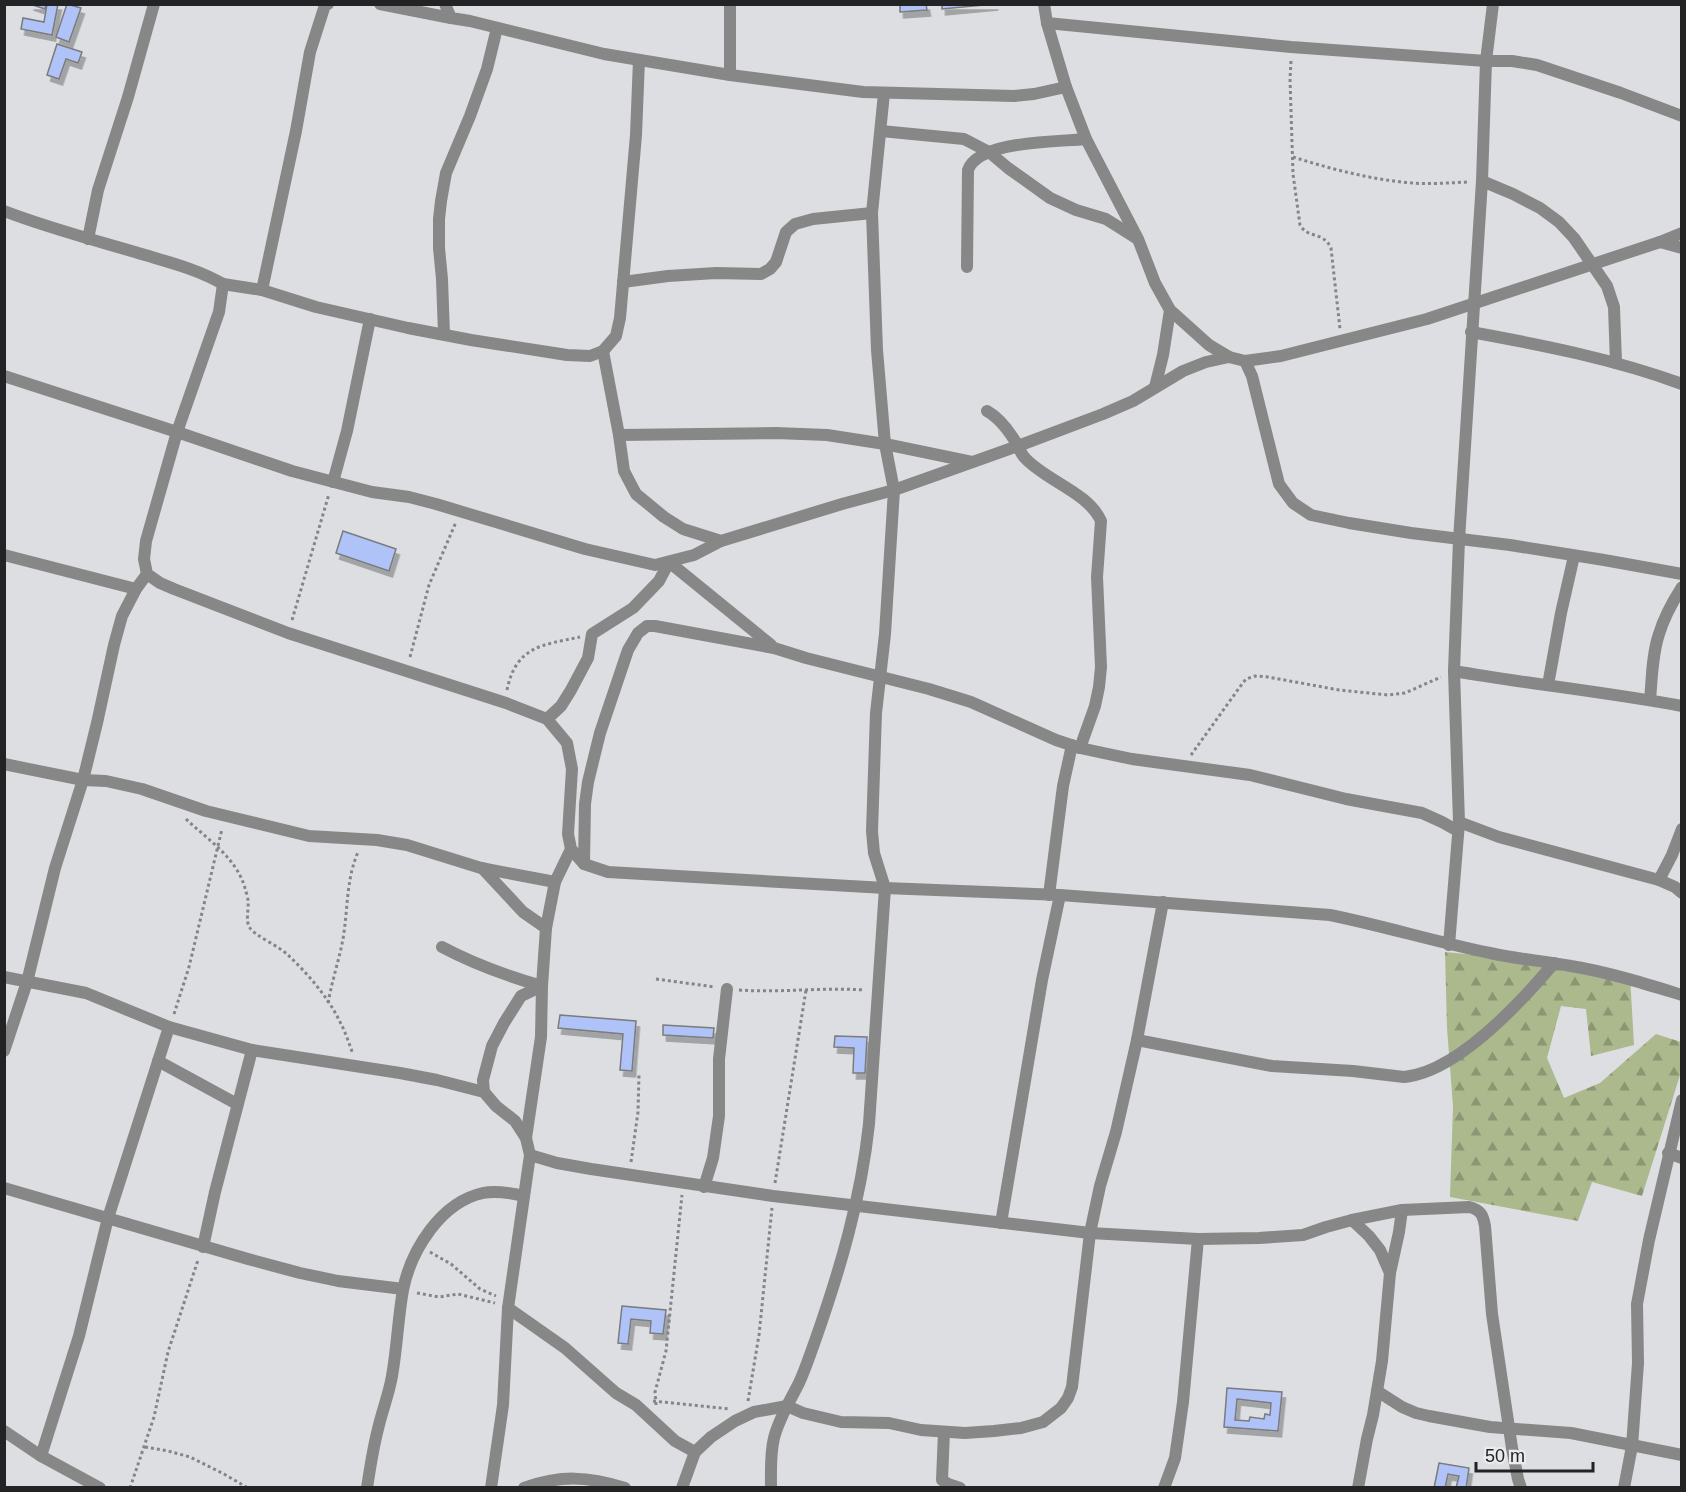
<svg xmlns="http://www.w3.org/2000/svg" width="1686" height="1492" viewBox="0 0 1686 1492" font-family="Helvetica,sans-serif">
  <style>
    .forest { fill: url(#forest-firs) }
    .building { fill: #b0c3f8; stroke: #7a7b7d; stroke-width: 1.5; fill-rule: evenodd; filter: url(#shadow) }
    .lines { fill: none; stroke-linecap: round; stroke-linejoin: round }
    .path { stroke: #848588; stroke-width: 3; stroke-dasharray: 3 3; stroke-linecap: butt }
    .minor { stroke: #888787; stroke-width: 12 }
  </style>
  <defs>
    <pattern id="forest-firs" width="22" height="20" patternUnits="userSpaceOnUse" patternTransform="scale(1.5)"><rect width="22" height="20" fill="#abb98d"/><path d="M5 1l3.5 6h-7zM16 11l3.5 6h-7z" fill="#8b9673"/></pattern>
    <filter id="shadow"><feDropShadow dx="3.5" dy="6" stdDeviation="0" flood-color="#0004"/></filter>
  </defs>
  <rect width="100%" height="100%" fill="#dddee1"/>
  <path class="forest" d="M1445,952L1498,957L1630,976L1634,1045L1591,1056L1586,1009L1561,1006L1547,1058L1564,1098L1600,1083L1656,1034L1681,1042V1072L1642,1196L1592,1182L1578,1221L1450,1197L1453,1106L1447,1028Z"/>
  <g class="building">
    <path d="M30,4H46L45,9Z"/>
    <path d="M47,4H58L52,35L21,29L23,18L44,22Z"/>
    <path d="M67,4L81,8L69,42L56,37Z"/>
    <path d="M900,4H926L927,10L900,12Z"/>
    <path d="M942,4H995L942,9Z"/>
    <path d="M57,44L82,52L78,63L66,59L59,79L47,75Z"/>
    <path d="M343,531L396,549L389,571L336,553Z"/>
    <path d="M560,1015L636,1021L632,1071L620,1070L623,1034L558,1028Z"/>
    <path d="M663,1025L714,1028L713,1038L663,1035Z"/>
    <path d="M835,1036L867,1037L865,1073H853L854,1048L834,1047Z"/>
    <path d="M622,1306L666,1310L663,1334L650,1333L651,1321L631,1319L628,1344L618,1343Z"/>
    <path d="M1227,1388L1282,1392L1278,1431L1224,1427ZM1237,1399L1271,1403L1270,1415L1265,1414L1264,1419L1250,1417L1249,1421L1235,1420Z"/>
    <path d="M1439,1463L1469,1468L1466,1488H1456L1459,1476L1448,1474L1445,1488H1434Z"/>
  </g>
  <g class="lines">
    <g class="path">
      <path d="M1291,61L1290,79L1293,174L1300,225C1308,239 1323,231 1331,248L1340,329"/>
      <path d="M1293,157C1328,168 1365,178 1402,182C1424,185 1446,183 1468,182"/>
      <path d="M292,620L329,494"/>
      <path d="M410,657L429,585L456,522"/>
      <path d="M507,690C516,646 542,645 580,637"/>
      <path d="M1191,755L1242,684L1246,679L1255,676L1268,677L1339,690L1388,695L1405,693L1441,677"/>
      <path d="M186,819C208,840 236,857 245,888C246,892 248,897 248,901C249,910 245,921 250,928C255,936 279,946 288,955C308,974 329,998 341,1024C346,1033 349,1044 353,1054"/>
      <path d="M656,979L715,987"/>
      <path d="M739,990C781,993 822,987 864,990"/>
      <path d="M328,1003C332,981 339,960 343,939C348,909 346,880 358,852"/>
      <path d="M174,1014L189,967L222,829"/>
      <path d="M631,1162L638,1112L639,1074"/>
      <path d="M775,1183L806,990"/>
      <path d="M430,1252L451,1264L480,1289L496,1296"/>
      <path d="M417,1293L439,1297L458,1294L495,1303"/>
      <path d="M653,1401L730,1409"/>
      <path d="M748,1401L759,1335L772,1208"/>
      <path d="M656,1405L655,1392L666,1351L682,1195"/>
      <path d="M145,1447L168,1451L190,1457L224,1474L248,1488"/>
      <path d="M130,1488L154,1417L168,1352L198,1260"/>
    </g>
    <g class="minor">
      <path d="M380,4L451,18"/>
      <path d="M445,4L451,18L470,21L604,54L730,75L863,92L1014,96L1034,94L1066,87"/>
      <path d="M1044,4L1047,23L1066,87L1086,139L1138,239L1155,283L1170,310L1209,345L1229,357"/>
      <path d="M1493,4L1486,61L1482,181L1459,540L1454,671L1459,822L1499,837L1659,880L1675,887L1682,893"/>
      <path d="M1047,23L1291,47L1486,61H1512L1537,65L1621,93L1682,116"/>
      <path d="M730,75V4"/>
      <path d="M881,131L964,139L989,152L1008,168L1050,198L1076,210L1106,219L1136,238"/>
      <path d="M1482,181L1513,194L1540,208L1559,222L1574,238L1607,286L1614,307L1616,363"/>
      <path d="M4,211C51,229 98,241 145,255C172,263 199,270 223,284L219,312L177,432L146,541L144,559L147,574L160,583L174,589L288,633L506,703L547,719L567,743L572,769L568,834L571,849L584,864L608,872L885,888L1060,895L1330,915C1384,926 1436,942 1490,953C1517,959 1544,961 1571,966C1608,972 1646,984 1682,995"/>
      <path d="M88,239L98,190L128,97L154,4"/>
      <path d="M1660,242L1682,248"/>
      <path d="M967,267L968,170C979,140 1059,142 1086,139"/>
      <path d="M623,282L668,276L716,273L761,274L770,269L776,262L786,232L795,224L813,219L872,213"/>
      <path d="M223,284L262,290L316,307L408,328L471,340L567,355L590,356L603,351L616,336L620,318L636,135L639,60"/>
      <path d="M262,290L296,131L310,52L325,5L328,4"/>
      <path d="M1471,332C1542,345 1614,359 1682,384"/>
      <path d="M444,334L442,279L439,248V219L441,201L446,173L470,116L487,69L497,28"/>
      <path d="M603,351L619,435L624,471L636,494L664,517L683,529L721,541"/>
      <path d="M1245,361L1252,376L1279,484L1293,503L1311,515L1349,523L1411,533L1510,545L1604,560L1682,574"/>
      <path d="M4,376L177,432L292,471L372,492L409,497L436,504L585,549L655,565L694,555L721,541L842,504L894,490L1018,446L1103,414L1133,401L1183,371L1206,362L1229,357L1245,361L1281,356L1427,319L1660,242L1682,233"/>
      <path d="M1155,387L1163,355L1170,310"/>
      <path d="M987,411C1001,419 1010,432 1018,446C1020,450 1021,454 1025,458C1046,481 1088,492 1101,521L1097,577L1101,667L1099,687L1095,706L1080,748"/>
      <path d="M619,435L776,433L827,435L885,444L972,462"/>
      <path d="M333,482L347,431L370,319"/>
      <path d="M4,555L136,589"/>
      <path d="M1454,671C1529,684 1606,692 1682,706"/>
      <path d="M1548,685L1561,613L1574,556"/>
      <path d="M1650,700C1652,678 1652,655 1659,634C1664,617 1673,601 1682,587"/>
      <path d="M547,719L561,706L571,690L588,658L592,634L633,608L659,581L669,562L771,645"/>
      <path d="M4,764L83,780L106,781L142,789L206,811L309,836L377,840L407,845L481,868L555,882L571,849"/>
      <path d="M584,864L585,804L588,782L600,733L628,650L638,633L647,626H655L774,648L806,658L929,689L971,702L1056,740L1080,748L1132,759L1250,775L1346,799L1422,813L1442,822L1458,831"/>
      <path d="M482,868L523,912L546,928"/>
      <path d="M1659,880L1672,855L1682,829"/>
      <path d="M1049,895L1063,786L1072,745"/>
      <path d="M1449,945L1459,823"/>
      <path d="M442,947C474,964 507,976 542,986L541,1037L526,1138"/>
      <path d="M4,977L86,993L169,1027L252,1050L400,1073L437,1080L484,1092"/>
      <path d="M1137,1040L1272,1066L1353,1071L1404,1077C1457,1072 1521,1002 1554,963"/>
      <path d="M4,1051L27,982L55,868L83,780L97,723L114,645L122,616L136,589L147,574"/>
      <path d="M158,1061L237,1104"/>
      <path d="M1668,1153L1682,1158"/>
      <path d="M530,1155L557,1163L591,1169L773,1196L1090,1233L1198,1239L1183,1402L1175,1458L1164,1488"/>
      <path d="M704,1187L713,1158L719,1116V1059L727,989"/>
      <path d="M4,1188L248,1259L300,1273L338,1281L403,1289"/>
      <path d="M1352,1220L1369,1236L1380,1250L1390,1273L1382,1361L1373,1415L1367,1439L1358,1488"/>
      <path d="M1001,1223L1042,980L1060,895"/>
      <path d="M1198,1239L1259,1238L1303,1235L1326,1227L1352,1220L1402,1210L1469,1207C1481,1210 1483,1215 1485,1226L1492,1314L1512,1448L1518,1479L1521,1488"/>
      <path d="M203,1247L215,1192L252,1050"/>
      <path d="M1390,1273L1399,1232L1402,1210"/>
      <path d="M508,1308L565,1348L616,1393L636,1405L675,1441L695,1452"/>
      <path d="M1377,1391L1402,1407L1416,1413L1429,1416L1490,1427L1571,1433L1682,1455"/>
      <path d="M4,1431L41,1456L100,1488"/>
      <path d="M944,1432L942,1480L948,1484L960,1488"/>
      <path d="M41,1456L79,1336L108,1218L169,1027"/>
      <path d="M367,1488C370,1468 373,1448 378,1429C382,1411 389,1394 392,1376C397,1348 398,1318 403,1290C411,1250 441,1202 483,1193C496,1190 511,1193 524,1196"/>
      <path d="M491,1488L503,1405L508,1308L530,1155L526,1138L515,1121L496,1106L484,1092L483,1080L492,1046L504,1023L521,996L542,986L546,928L555,882"/>
      <path d="M524,1488C560,1475 588,1476 625,1488"/>
      <path d="M682,1488L695,1452L711,1437L735,1421L754,1412L787,1406L803,1413L841,1422L889,1423L921,1430L965,1433L994,1431L1021,1428L1043,1422L1061,1408L1068,1398L1072,1387L1090,1233L1100,1186L1116,1132L1137,1040L1163,902"/>
      <path d="M771,1488C771,1471 770,1454 774,1438C779,1418 790,1401 799,1383C805,1370 810,1355 815,1341C840,1270 861,1199 869,1124L885,888L874,853L872,831L876,713L885,634L894,490L885,444L877,350L872,213L884,93"/>
      <path d="M1624,1488L1632,1446L1638,1363L1637,1304L1649,1240L1682,1100"/>
    </g>
  </g>
  <rect width="1686" height="1492" fill="none" stroke="#222324" stroke-width="12"/>
  <path d="M1476 1462v9h117v-9" fill="none" stroke="#222324" stroke-width="3"/>
  <text x="1485" y="1462" font-size="18" fill="#222324" stroke="#ebebee" stroke-width="4.5" paint-order="stroke">50 m</text>
</svg>
